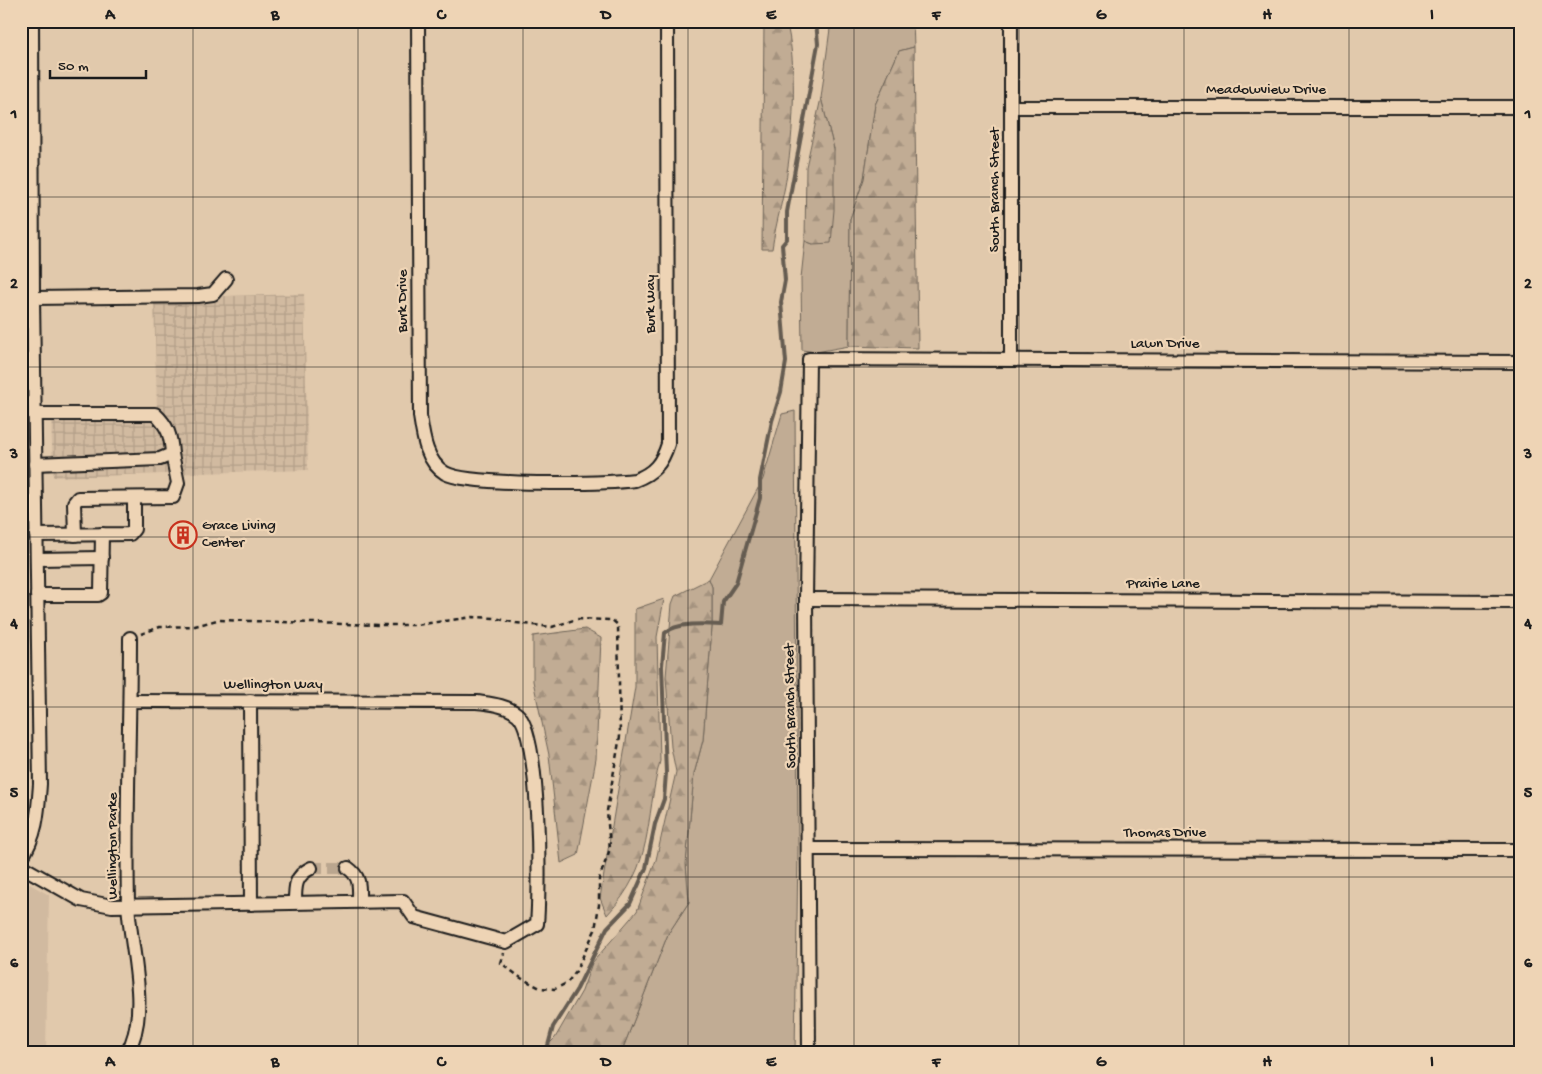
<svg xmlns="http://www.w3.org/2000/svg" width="1542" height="1074" viewBox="0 0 1542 1074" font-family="'Gochi Hand',sans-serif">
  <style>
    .built { fill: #d1baa0 }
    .industrial { fill: url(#industrial-grid) }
    .green { fill: #c1ac94; stroke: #6e6458 }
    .forest { fill: url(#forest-firs); stroke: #6e6458 }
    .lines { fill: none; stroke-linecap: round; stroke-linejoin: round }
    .stream { stroke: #655c51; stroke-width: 4 }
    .minor-tunnel { stroke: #baa68f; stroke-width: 12; stroke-dasharray: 12 6; stroke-linecap: butt }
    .minor-casing { stroke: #1c1c1c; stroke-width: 16 }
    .path { stroke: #1c1c1c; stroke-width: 2.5; stroke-dasharray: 5 4; stroke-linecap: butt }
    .minor { stroke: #eed4b5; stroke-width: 12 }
    .grid { fill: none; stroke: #1c1c1c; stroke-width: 1; stroke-opacity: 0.55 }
    .labels { text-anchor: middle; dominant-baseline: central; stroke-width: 4.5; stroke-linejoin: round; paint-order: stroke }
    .street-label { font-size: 15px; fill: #1c1c1c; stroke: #eed4b5 }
    .poi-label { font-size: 15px; fill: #1c1c1c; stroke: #eed4b5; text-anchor: start }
    .neatline { fill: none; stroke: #1c1c1c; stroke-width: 2 }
    .grid-label { font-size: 16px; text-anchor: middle; font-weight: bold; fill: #1c1c1c }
  </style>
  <defs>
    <pattern id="industrial-grid" width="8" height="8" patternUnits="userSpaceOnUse" patternTransform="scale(1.25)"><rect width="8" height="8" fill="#d1baa0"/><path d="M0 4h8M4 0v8" fill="none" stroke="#b39f89"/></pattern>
    <pattern id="forest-firs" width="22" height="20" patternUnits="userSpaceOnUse" patternTransform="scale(1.25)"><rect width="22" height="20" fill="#c1ac94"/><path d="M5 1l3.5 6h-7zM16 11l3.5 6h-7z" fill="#a5937f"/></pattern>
  </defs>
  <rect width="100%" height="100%" fill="#e1c9ac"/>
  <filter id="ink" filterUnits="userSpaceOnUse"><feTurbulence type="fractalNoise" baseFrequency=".02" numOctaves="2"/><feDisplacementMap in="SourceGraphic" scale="10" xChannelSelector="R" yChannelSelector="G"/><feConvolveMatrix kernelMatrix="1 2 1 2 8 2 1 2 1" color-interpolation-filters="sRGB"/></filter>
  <g filter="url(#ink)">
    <path class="built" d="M26,882L49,895L46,1053H27L21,1049V888Z"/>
    <g class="industrial">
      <path d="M21,88L23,334H21Z"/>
      <path d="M304,294L308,470L53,477L51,415L157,412L154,298Z"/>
    </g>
    <g class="green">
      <path d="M831,21H913L914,47L899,51L875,105L864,179L850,219L849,346L816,352L802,350L801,278L805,241L813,244L834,149L821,98Z"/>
      <path d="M21,334L25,816L21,823Z"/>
      <path d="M795,411L798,849L795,1053H618L623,1048L668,934L689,902L686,864L694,774L703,740L712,627V587L709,579L763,479L782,414Z"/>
    </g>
    <g class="forest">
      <path d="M764,21H786C797,61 794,125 788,166C785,194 776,221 772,249H762Z"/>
      <path d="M914,47L918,348L849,346L850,219L864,179L875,105L899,51Z"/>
      <path d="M821,98L834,149V210L831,243L813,244L805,241L806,167Z"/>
      <path d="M709,579L712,587V627L703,740L694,774L686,864L689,902L668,934L623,1048L618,1053H540L555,1038L582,991L592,963L637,911L656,860L676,772L671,747L666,677L672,604L675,596Z"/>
      <path d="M664,599L657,637L660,761C644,822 655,864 607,915L600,898L635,687V609Z"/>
      <path d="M585,629L601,638L596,759L578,855L561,863L549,755L533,681V636Z"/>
    </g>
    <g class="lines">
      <path class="stream" d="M546,1053L553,1027L577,989L607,928L630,904L646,868L655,824L664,799L666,773L662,666L665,633C676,622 706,624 721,625L723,602L736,583L760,498V480L772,421L781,392L786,362L781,302L785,280L782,245L787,239V212L818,44L816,21"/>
      <path class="minor-tunnel" d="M311,868H348"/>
      <g class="minor-casing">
        <g id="minor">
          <path d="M418,21L420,416C423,436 426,462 445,473C468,486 604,484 635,480C654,473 662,463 668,444L667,21"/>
          <path d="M1011,21V359"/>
          <path d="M1011,107H1521"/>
          <path d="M33,298L198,296L213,294L226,279"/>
          <path d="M35,414H155C168,426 171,436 172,454L160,459L35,464"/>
          <path d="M36,535L130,534L134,529V498"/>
          <path d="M75,535L74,503L78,498L173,497L178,483L172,454"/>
          <path d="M37,559L102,558"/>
          <path d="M37,595H98L101,593L102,534"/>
          <path d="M806,599L1521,602"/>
          <path d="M250,701L251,904"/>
          <path d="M809,849L1521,850"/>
          <path d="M21,859C37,835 38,812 40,784L33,298L32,21"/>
          <path d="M21,866L81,900L112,906L403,901L414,917L506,942L537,924C540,891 541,733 517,714C506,705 491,704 477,702L130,701"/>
          <path d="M348,868C361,877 359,887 359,901"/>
          <path d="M295,902C295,886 295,876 311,868"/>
          <path d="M127,1053C151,1011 130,949 128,903C126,815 130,726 130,638"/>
          <path d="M809,1053L806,599L809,359L1521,362"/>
        </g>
      </g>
      <path class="path" d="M141,634L160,627L195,626L217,620L377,625H416L473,617L495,618L516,623L552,627L577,619L612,620L618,625L620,736L607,811L610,849L599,879V905L595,930L576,971L567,983L555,989L540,988L521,978L501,963L504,953"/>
      <use href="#minor" class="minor"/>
    </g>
  </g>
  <path class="grid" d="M193,21V1053M358,21V1053M523,21V1053M688,21V1053M854,21V1053M1019,21V1053M1184,21V1053M1349,21V1053M21,197H1521M21,367H1521M21,537H1521M21,707H1521M21,877H1521"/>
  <defs>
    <g id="building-ring" transform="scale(1.4375)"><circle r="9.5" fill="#eed4b5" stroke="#c8321e" stroke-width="1.5"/><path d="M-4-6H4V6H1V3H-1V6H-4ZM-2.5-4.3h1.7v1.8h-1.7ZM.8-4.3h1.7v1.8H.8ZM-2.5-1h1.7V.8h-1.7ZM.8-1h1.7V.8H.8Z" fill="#c8321e"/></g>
  </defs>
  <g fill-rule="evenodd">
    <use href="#building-ring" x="183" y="535"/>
  </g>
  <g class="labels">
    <g class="street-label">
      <text x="1266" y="90">Meadowview Drive</text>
      <text transform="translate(995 190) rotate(-90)">South Branch Street</text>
      <text transform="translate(403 301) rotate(-90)">Burk Drive</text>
      <text transform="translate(651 304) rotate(-90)">Burk Way</text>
      <text x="1165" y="344">Lawn Drive</text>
      <text x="1163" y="584">Prairie Lane</text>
      <text x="273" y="685">Wellington Way</text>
      <text transform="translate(791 706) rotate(-91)">South Branch Street</text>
      <text x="1165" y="833">Thomas Drive</text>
      <text transform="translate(113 846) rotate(-90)">Wellington Parke</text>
    </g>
    <g class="poi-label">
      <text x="202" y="526">Grace Living<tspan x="202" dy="17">Center</tspan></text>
    </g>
  </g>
  <rect width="1542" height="1074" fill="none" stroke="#eed4b5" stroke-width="55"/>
  <path d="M50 70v8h96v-8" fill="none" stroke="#1c1c1c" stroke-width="2.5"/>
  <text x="58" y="70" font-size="15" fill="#1c1c1c" stroke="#eed4b5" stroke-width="4" paint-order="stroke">50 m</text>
  <rect x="28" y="28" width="1486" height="1018" class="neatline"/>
  <g class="grid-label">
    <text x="110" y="19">A</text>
    <text x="275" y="19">B</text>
    <text x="441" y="19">C</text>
    <text x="606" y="19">D</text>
    <text x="771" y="19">E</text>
    <text x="936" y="19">F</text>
    <text x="1101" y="19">G</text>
    <text x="1267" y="19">H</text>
    <text x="1432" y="19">I</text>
    <text x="14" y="118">1</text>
    <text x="1528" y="118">1</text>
    <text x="14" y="288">2</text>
    <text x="1528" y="288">2</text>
    <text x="14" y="458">3</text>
    <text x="1528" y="458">3</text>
    <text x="14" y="628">4</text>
    <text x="1528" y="628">4</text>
    <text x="14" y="797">5</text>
    <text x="1528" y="797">5</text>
    <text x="14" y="967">6</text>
    <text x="1528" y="967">6</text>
    <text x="110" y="1066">A</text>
    <text x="275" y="1066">B</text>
    <text x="441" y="1066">C</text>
    <text x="606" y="1066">D</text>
    <text x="771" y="1066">E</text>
    <text x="936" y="1066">F</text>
    <text x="1101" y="1066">G</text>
    <text x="1267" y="1066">H</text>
    <text x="1432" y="1066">I</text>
  </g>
</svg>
